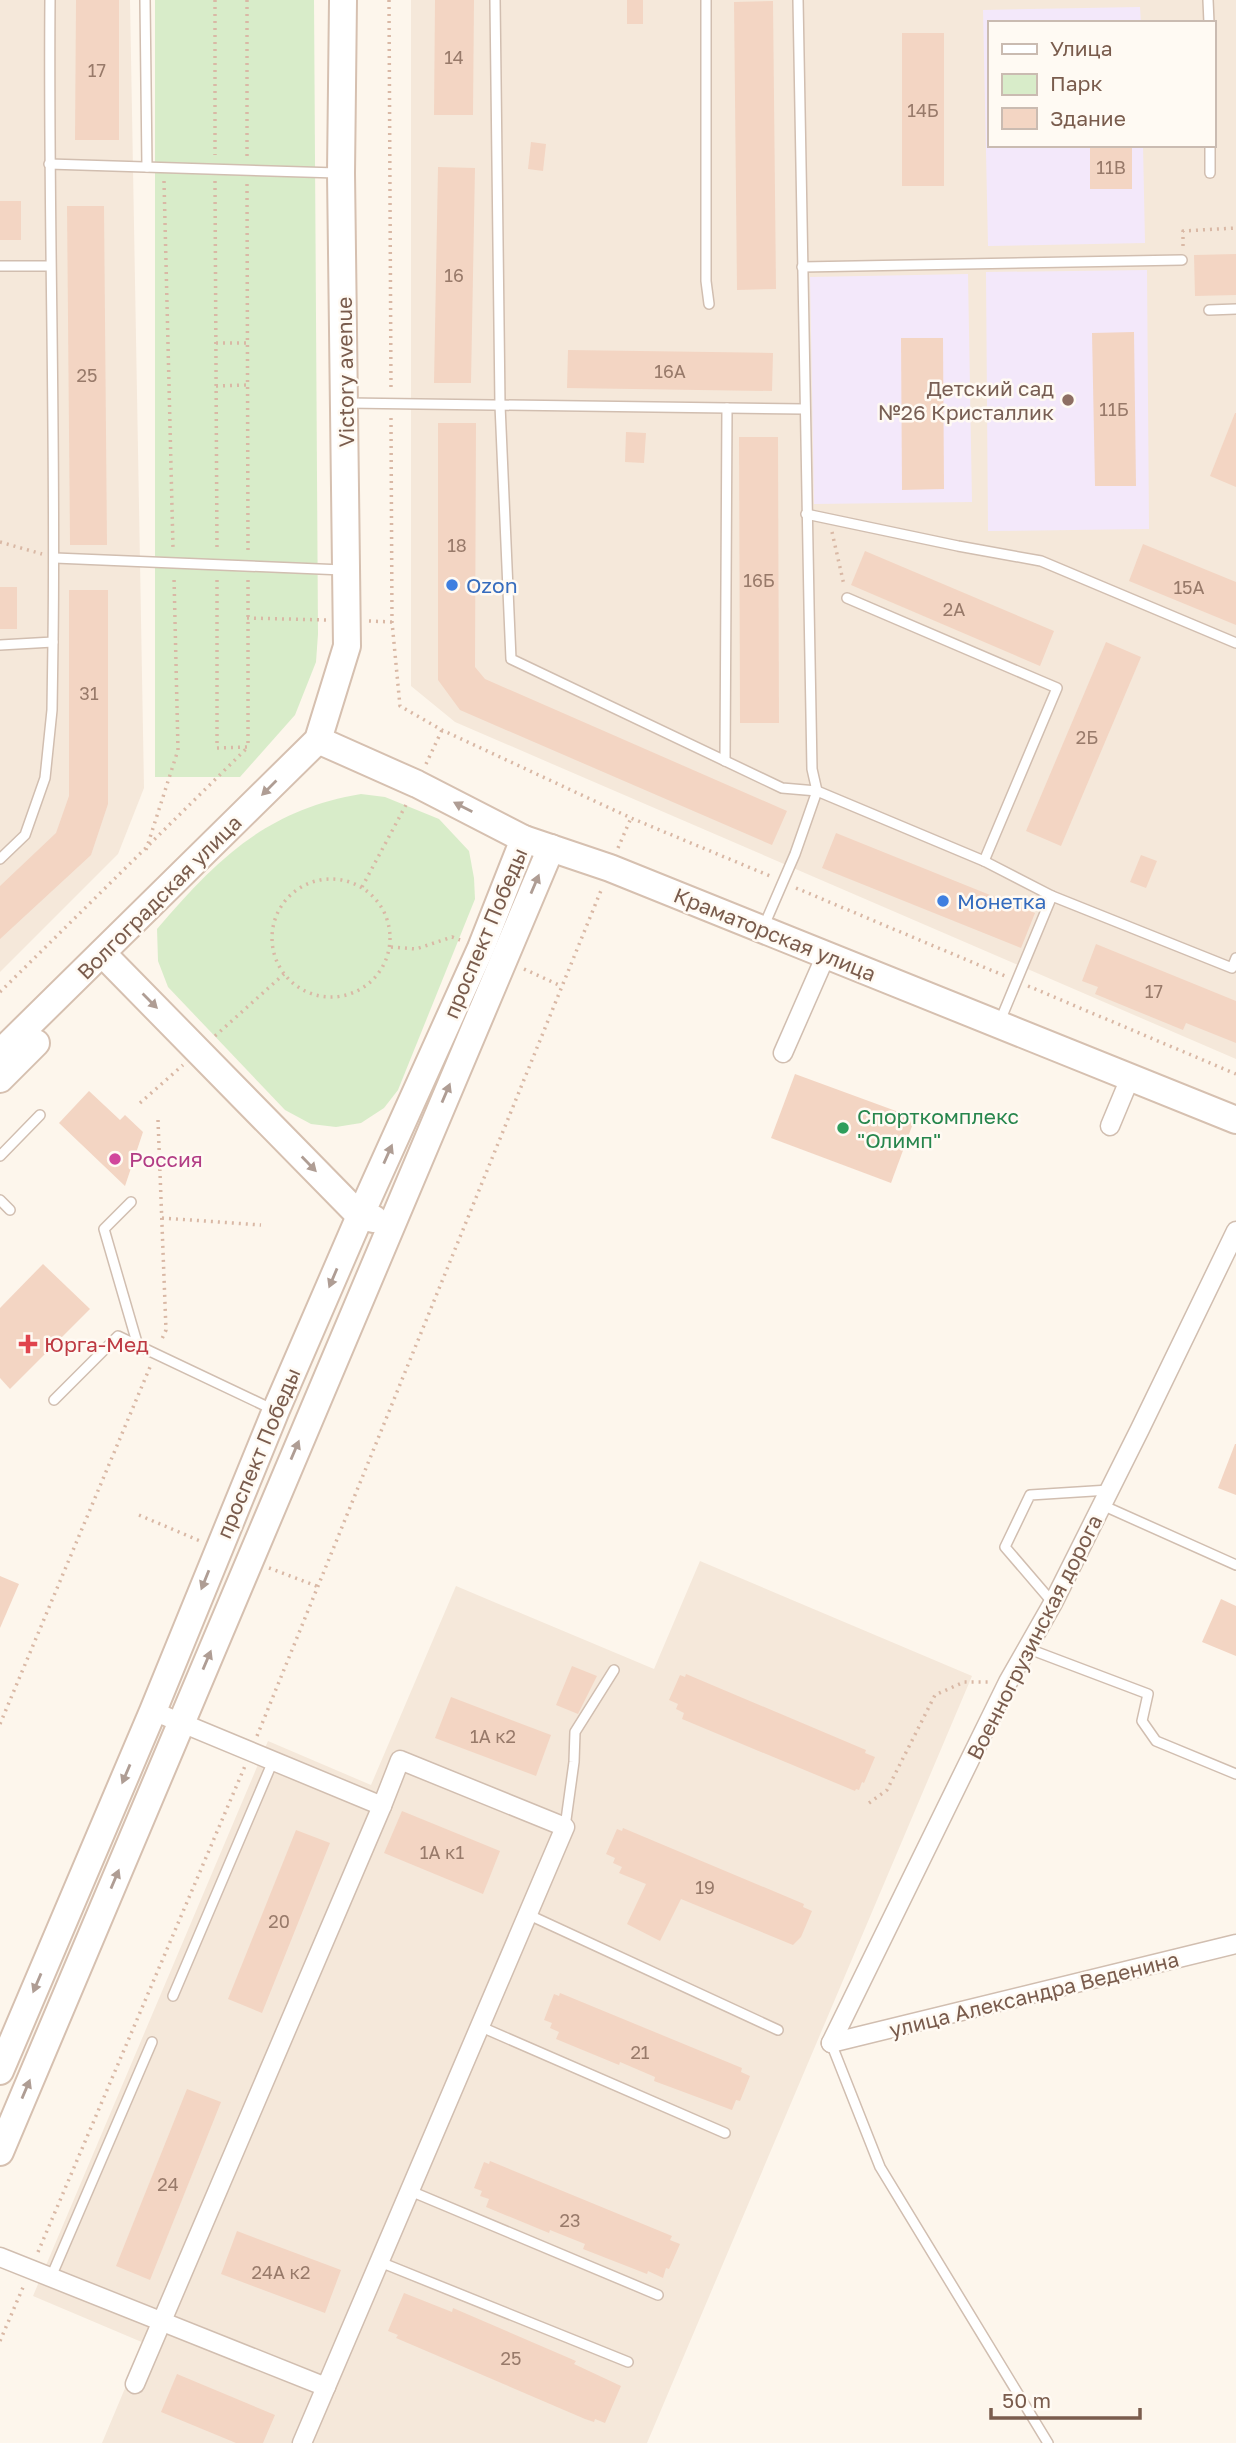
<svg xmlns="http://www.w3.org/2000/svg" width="1236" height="2443" viewBox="0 0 1236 2443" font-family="'Golos Text',sans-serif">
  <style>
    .residential { fill: #f5e8da; fill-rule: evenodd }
    .education { fill: #f3e8fa }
    .green { fill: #d8ecc9 }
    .building { fill: #f3d5c3 }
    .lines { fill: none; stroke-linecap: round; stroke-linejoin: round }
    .lane-casing { stroke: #d1beb0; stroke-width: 12 }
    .street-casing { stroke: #d1beb0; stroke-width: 21 }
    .secondary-casing { stroke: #d6c0b0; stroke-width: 30 }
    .path { stroke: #d9b8a5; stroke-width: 3.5; stroke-dasharray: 2 5; stroke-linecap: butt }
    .lane { stroke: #fff; stroke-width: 9 }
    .street { stroke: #fff; stroke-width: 18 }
    .secondary { stroke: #fff; stroke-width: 26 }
    .oneway { fill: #af9d94 }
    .education-dot { fill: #8d6e63; stroke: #fffaf3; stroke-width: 2.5 }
    .shop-dot { fill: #3f7fe0; stroke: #fffaf3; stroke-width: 2.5 }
    .leisure-dot { fill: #2e9e5b; stroke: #fffaf3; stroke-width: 2.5 }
    .hotel-dot { fill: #d1479c; stroke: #fffaf3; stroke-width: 2.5 }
    .health-dot { fill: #e0444e; stroke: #fffaf3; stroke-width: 2.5 }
    .labels { text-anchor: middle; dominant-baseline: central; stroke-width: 5; stroke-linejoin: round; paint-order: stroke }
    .number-label { font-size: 18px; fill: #987a6a }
    .street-label { font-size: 21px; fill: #7a5c4d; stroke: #fffaf3 }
    .education-label { font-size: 21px; fill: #785e54; stroke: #fffaf3; text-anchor: end }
    .shop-label { font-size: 21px; fill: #366cbe; stroke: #fffaf3; text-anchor: start }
    .leisure-label { font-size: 21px; fill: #27864d; stroke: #fffaf3; text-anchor: start }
    .hotel-label { font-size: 21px; fill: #b23c85; stroke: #fffaf3; text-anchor: start }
    .health-label { font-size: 21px; fill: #be3a42; stroke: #fffaf3; text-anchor: start }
  </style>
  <rect width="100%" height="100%" fill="#fdf6ec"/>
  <g class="residential">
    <path d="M0,0H130L144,788L118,854L0,972Z"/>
    <path d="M411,0H1236V1059L455,722L411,686ZM989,23H1213V145H989Z"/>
    <path d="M700,1561L972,1676L647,2443H102L144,2343L33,2296L268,1741L371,1785L456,1586L654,1669Z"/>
  </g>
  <g class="education">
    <path d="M1140,7L1141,23H989V145H1143L1145,243L988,246L983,10Z"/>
    <path d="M1147,270L1149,529L988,531L986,272Z"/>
    <path d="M968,274L972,502L814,504L810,277Z"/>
  </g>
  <g class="green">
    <path d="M155,0H314L318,634L316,662L295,715L240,777H155Z"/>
    <path d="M361,794L385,797L439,819L469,851L474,878L475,899L398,1090L384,1108L361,1123L336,1127L311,1124L285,1110L168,987L158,961L157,929C217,859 266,810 361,794Z"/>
  </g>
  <g class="building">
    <path d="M76,0H119V140H75Z"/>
    <path d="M435,0H474L473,115H434Z"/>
    <rect x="627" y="0" width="16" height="24"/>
    <path d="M773,1L776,289L737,290L734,2Z"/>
    <rect x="902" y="33" width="42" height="153"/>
    <path d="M531,142L546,144L543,171L528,169Z"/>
    <rect x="1090" y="145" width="42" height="44"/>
    <path d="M438,167L475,168L471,383H434Z"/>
    <rect x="0" y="201" width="21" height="39"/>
    <path d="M67,206H104L107,545H70Z"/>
    <path d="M1236,254V295L1195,296L1194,255Z"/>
    <path d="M1134,332L1136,486H1095L1092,333Z"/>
    <path d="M901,338H943L944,489L902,490Z"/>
    <path d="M568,350L773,353L772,391L567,388Z"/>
    <path d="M1235,413H1236V487L1210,476Z"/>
    <path d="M438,423H476L475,667L485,679L787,811L772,845L460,710L438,680Z"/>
    <path d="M626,432L646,433L644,463L625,462Z"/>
    <path d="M739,437H778L779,723H740Z"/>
    <path d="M1143,544L1236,582V625L1129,581Z"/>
    <path d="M865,551L1054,631L1040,666L851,585Z"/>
    <rect x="0" y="587" width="17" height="42"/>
    <path d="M69,590H108V804L91,855L0,939V886L56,833L69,796Z"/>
    <path d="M1106,642L1141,657L1061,846L1026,831Z"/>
    <path d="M836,833L1035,913L1021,948L822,868Z"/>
    <path d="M1141,855L1157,861L1146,888L1130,882Z"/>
    <path d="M1096,944L1236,1001V1043L1186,1023L1183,1030L1095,994L1098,987L1082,981Z"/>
    <path d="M795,1074L915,1118L891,1183L771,1138Z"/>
    <path d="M89,1091L120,1120L125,1115L143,1132L125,1186L59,1123Z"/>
    <path d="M43,1264L90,1309L10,1389L0,1378V1308Z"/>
    <path d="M1235,1444H1236V1495L1218,1488Z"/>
    <path d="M0,1576L19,1584L0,1628Z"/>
    <path d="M1221,1599L1236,1606V1656L1202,1642Z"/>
    <path d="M572,1666L597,1676L578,1714L556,1705Z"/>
    <path d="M686,1674L866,1750L865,1753L875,1757L864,1783L862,1782L859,1790L856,1789L855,1791L682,1719L684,1713L676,1709L678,1704L669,1700L680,1675L685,1677Z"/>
    <path d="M451,1697L551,1735L536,1776L435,1738Z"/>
    <path d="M402,1811L500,1851L483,1894L384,1853Z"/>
    <path d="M623,1828L804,1904L803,1907L812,1911L801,1937L793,1945L681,1899L660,1941L627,1924L646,1884L619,1873L622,1867L613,1863L615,1858L606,1854L617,1829L622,1831Z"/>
    <path d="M296,1830L330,1843L262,2013L228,1999Z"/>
    <path d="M560,1993L742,2068L741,2072L750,2076L740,2101L736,2100L732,2110L654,2081L655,2077L620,2062L619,2065L556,2039L559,2032L550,2028L552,2023L544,2020L554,1994L559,1996Z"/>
    <path d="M187,2089L221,2102L150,2280L116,2266Z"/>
    <path d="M490,2161L672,2236L670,2240L680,2244L669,2269L666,2268L663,2278L648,2271L647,2274L583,2249L585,2244L550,2230L549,2233L486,2207L489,2199L480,2196L482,2191L474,2188L484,2162L489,2164Z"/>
    <path d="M237,2231L341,2270L325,2313L221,2274Z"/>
    <path d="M404,2293L452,2312L453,2308L576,2361L574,2364L621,2386L605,2423L595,2419L594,2422L585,2419L396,2338L398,2335L388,2331Z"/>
    <path d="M177,2374L275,2415L263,2443H236L161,2412Z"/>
  </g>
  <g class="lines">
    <g class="lane-casing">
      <g id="lane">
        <path d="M145,0L147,167"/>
        <path d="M495,0L500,405L511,659L782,788L817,791L984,861L1057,688L847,598"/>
        <path d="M706,0V281L709,304"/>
        <path d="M1208,0L1209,23"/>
        <path d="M1210,145V173"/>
        <path d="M49,164L337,173"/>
        <path d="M0,266H50"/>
        <path d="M802,267L1182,260"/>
        <path d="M1209,310L1236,309"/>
        <path d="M347,403L804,409"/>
        <path d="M806,514L958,546L1041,561L1236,643"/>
        <path d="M55,558L343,570"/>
        <path d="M0,645L53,642C56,428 48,214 50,0"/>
        <path d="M725,761L727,408"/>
        <path d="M0,859L25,835L45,778L52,710L53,642"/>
        <path d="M984,861L1052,896"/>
        <path d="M763,928L795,854L817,791L812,769L798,0"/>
        <path d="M1000,1021L1052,896L1232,968L1236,958"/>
        <path d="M0,1156L40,1115"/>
        <path d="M0,1200L10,1210"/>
        <path d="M131,1202L104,1229L138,1346"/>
        <path d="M54,1400L118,1336L274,1410"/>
        <path d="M1102,1505L1236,1565"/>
        <path d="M1053,1603L1005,1547L1030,1495L1109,1490"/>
        <path d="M1029,1649L1148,1694L1142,1721L1156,1741L1236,1774"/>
        <path d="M565,1827L574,1762L575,1732L614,1670"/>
        <path d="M527,1914L778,2030"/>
        <path d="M173,1996L273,1761"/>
        <path d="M479,2026L725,2133"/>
        <path d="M831,2043L880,2167L1048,2443"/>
        <path d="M408,2190L658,2295"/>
        <path d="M380,2262L628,2362"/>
        <path d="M51,2277L152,2042"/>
      </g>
    </g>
    <g class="street-casing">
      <g id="street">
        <path d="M783,1053L826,955"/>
        <path d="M1110,1126L1130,1078"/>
        <path d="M153,1711L382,1806L400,1760L565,1827L302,2443"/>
        <path d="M831,2043L1008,1682L1053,1603L1140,1429L1236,1231"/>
        <path d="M831,2043L1236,1944"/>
        <path d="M0,2257L326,2387"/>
        <path d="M135,2384L382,1806"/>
      </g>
    </g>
    <g class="secondary-casing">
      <g id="secondary">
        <path d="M318,740L417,784L524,839L610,868L1236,1120"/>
        <path d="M102,953L360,1216L374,1219"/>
        <path d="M0,1053L318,740L347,646L341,173L343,0"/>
        <path d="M0,1079L36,1043"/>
        <path d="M0,2071L153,1711L276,1410L360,1216L481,948L524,839"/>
        <path d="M0,2152L551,848"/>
      </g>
    </g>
    <g class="path">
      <path d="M215,0V155"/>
      <path d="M247,0V158"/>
      <path d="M389,0L391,389"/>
      <path d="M164,181L173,548"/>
      <path d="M215,181L217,551"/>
      <path d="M247,184L248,554"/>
      <path d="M1183,246V231L1236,228"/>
      <path d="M216,343H247"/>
      <path d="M216,386L248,385"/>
      <path d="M391,418L392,622L400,706L442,730L631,818L770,876"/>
      <path d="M832,532L844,585"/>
      <path d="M0,542L42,554"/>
      <path d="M217,580V748L248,747V579"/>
      <path d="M247,618L326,620"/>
      <path d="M369,621L392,622"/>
      <path d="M426,764L442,730"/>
      <path d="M618,848L631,818"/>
      <path d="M146,850L178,750L174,577"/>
      <circle cx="331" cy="938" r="59"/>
      <path d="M362,887L407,803"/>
      <path d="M796,888L1005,976"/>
      <path d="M391,947L416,949L452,937L460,940"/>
      <path d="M524,969L561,986"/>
      <path d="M1028,986L1236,1074"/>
      <path d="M0,992L247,748"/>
      <path d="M215,1036L284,974"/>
      <path d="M140,1103L183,1065"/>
      <path d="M158,1120L166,1330L161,1341"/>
      <path d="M162,1218L261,1225"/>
      <path d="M139,1515L200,1541"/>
      <path d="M269,1568L319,1587"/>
      <path d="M0,1724L150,1367"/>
      <path d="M257,1736L602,888"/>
      <path d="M869,1803L887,1790L935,1695L964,1682H989"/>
      <path d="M38,2252L245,1766"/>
      <path d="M0,2341L24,2285"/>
    </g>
    <use href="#lane" class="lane"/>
    <use href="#street" class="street"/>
    <use href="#secondary" class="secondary"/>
  </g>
  <defs><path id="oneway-solid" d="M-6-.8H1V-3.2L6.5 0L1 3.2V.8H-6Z" transform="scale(1.75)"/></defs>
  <g class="oneway">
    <use href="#oneway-solid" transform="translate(269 788) rotate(135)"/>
    <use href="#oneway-solid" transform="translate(463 807) rotate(-153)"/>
    <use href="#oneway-solid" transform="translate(535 884) rotate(-67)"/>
    <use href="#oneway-solid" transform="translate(150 1001) rotate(45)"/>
    <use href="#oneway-solid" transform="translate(446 1093) rotate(-67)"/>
    <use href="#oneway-solid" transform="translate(388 1154) rotate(-66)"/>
    <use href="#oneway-solid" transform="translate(309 1164) rotate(46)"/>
    <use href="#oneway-solid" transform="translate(333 1278) rotate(113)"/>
    <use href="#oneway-solid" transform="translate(295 1450) rotate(-67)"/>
    <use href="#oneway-solid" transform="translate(205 1580) rotate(112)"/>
    <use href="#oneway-solid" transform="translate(207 1660) rotate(-67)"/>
    <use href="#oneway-solid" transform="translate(126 1774) rotate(113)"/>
    <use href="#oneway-solid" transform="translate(115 1879) rotate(-67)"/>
    <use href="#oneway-solid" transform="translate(37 1983) rotate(113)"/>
    <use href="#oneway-solid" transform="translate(26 2089) rotate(-67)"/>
  </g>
  <circle class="education-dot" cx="1068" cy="400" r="7"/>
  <g class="shop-dot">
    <circle cx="452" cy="585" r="7"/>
    <circle cx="943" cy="901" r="7"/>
  </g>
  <circle class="leisure-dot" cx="843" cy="1128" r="7"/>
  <circle class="hotel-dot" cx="115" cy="1159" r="7"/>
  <path class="health-dot" d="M24.5 1333.5h7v7h7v7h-7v7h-7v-7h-7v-7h7z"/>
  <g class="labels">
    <g class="number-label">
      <text x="454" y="57">14</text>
      <text x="97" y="70">17</text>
      <text x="923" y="110">14Б</text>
      <text x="1111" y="167">11В</text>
      <text x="454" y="275">16</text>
      <text x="670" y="371">16А</text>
      <text x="87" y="375">25</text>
      <text x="1114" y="409">11Б</text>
      <text x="457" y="545">18</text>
      <text x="759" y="580">16Б</text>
      <text x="1189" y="587">15А</text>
      <text x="954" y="609">2А</text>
      <text x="89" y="693">31</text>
      <text x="1087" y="737">2Б</text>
      <text x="1154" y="991">17</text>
      <text x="493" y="1736">1А к2</text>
      <text x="442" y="1852">1А к1</text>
      <text x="705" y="1887">19</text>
      <text x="279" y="1921">20</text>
      <text x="640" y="2052">21</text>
      <text x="168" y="2184">24</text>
      <text x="570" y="2220">23</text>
      <text x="281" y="2272">24А к2</text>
      <text x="511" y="2358">25</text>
    </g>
    <g class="street-label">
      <text transform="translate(345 372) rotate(-91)">Victory avenue</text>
      <text transform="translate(159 897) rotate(-45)">Волгоградская улица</text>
      <text transform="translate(485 933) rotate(-67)">проспект Победы</text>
      <text transform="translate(775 934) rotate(22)">Краматорская улица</text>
      <text transform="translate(258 1453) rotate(-67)">проспект Победы</text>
      <text transform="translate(1034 1637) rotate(-63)">Военногрузинская дорога</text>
      <text transform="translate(1034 1994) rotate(-14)">улица Александра Веденина</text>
    </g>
    <g class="education-label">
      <text x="1054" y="388">Детский сад<tspan x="1054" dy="24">№26 Кристаллик</tspan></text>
    </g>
    <g class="shop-label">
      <text x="466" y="585">Ozon</text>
      <text x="957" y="901">Монетка</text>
    </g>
    <g class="leisure-label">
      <text x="857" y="1116">Спорткомплекс<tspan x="857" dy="24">"Олимп"</tspan></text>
    </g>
    <g class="hotel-label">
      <text x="129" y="1159">Россия</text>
    </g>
    <g class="health-label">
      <text x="44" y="1344">Юрга-Мед</text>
    </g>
  </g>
  <rect x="988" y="21" width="228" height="126" fill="#fffaf3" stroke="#cabbb1" stroke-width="2"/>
  <rect x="1002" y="44" width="35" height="10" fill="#ffffff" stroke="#cabbb1" stroke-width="2"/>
  <text x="1050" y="56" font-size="21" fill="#7a5c4d">Улица</text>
  <rect x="1002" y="74" width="35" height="21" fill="#d8ecc9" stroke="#cabbb1" stroke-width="2"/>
  <text x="1050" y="91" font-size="21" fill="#7a5c4d">Парк</text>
  <rect x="1002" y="108" width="35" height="21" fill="#f3d5c3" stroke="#cabbb1" stroke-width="2"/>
  <text x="1050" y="126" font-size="21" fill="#7a5c4d">Здание</text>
  <path d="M991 2408v10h149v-10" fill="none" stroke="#7a5c4d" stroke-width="3.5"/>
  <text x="1002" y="2408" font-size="21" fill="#7a5c4d" stroke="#fffaf3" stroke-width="5" paint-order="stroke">50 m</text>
</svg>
